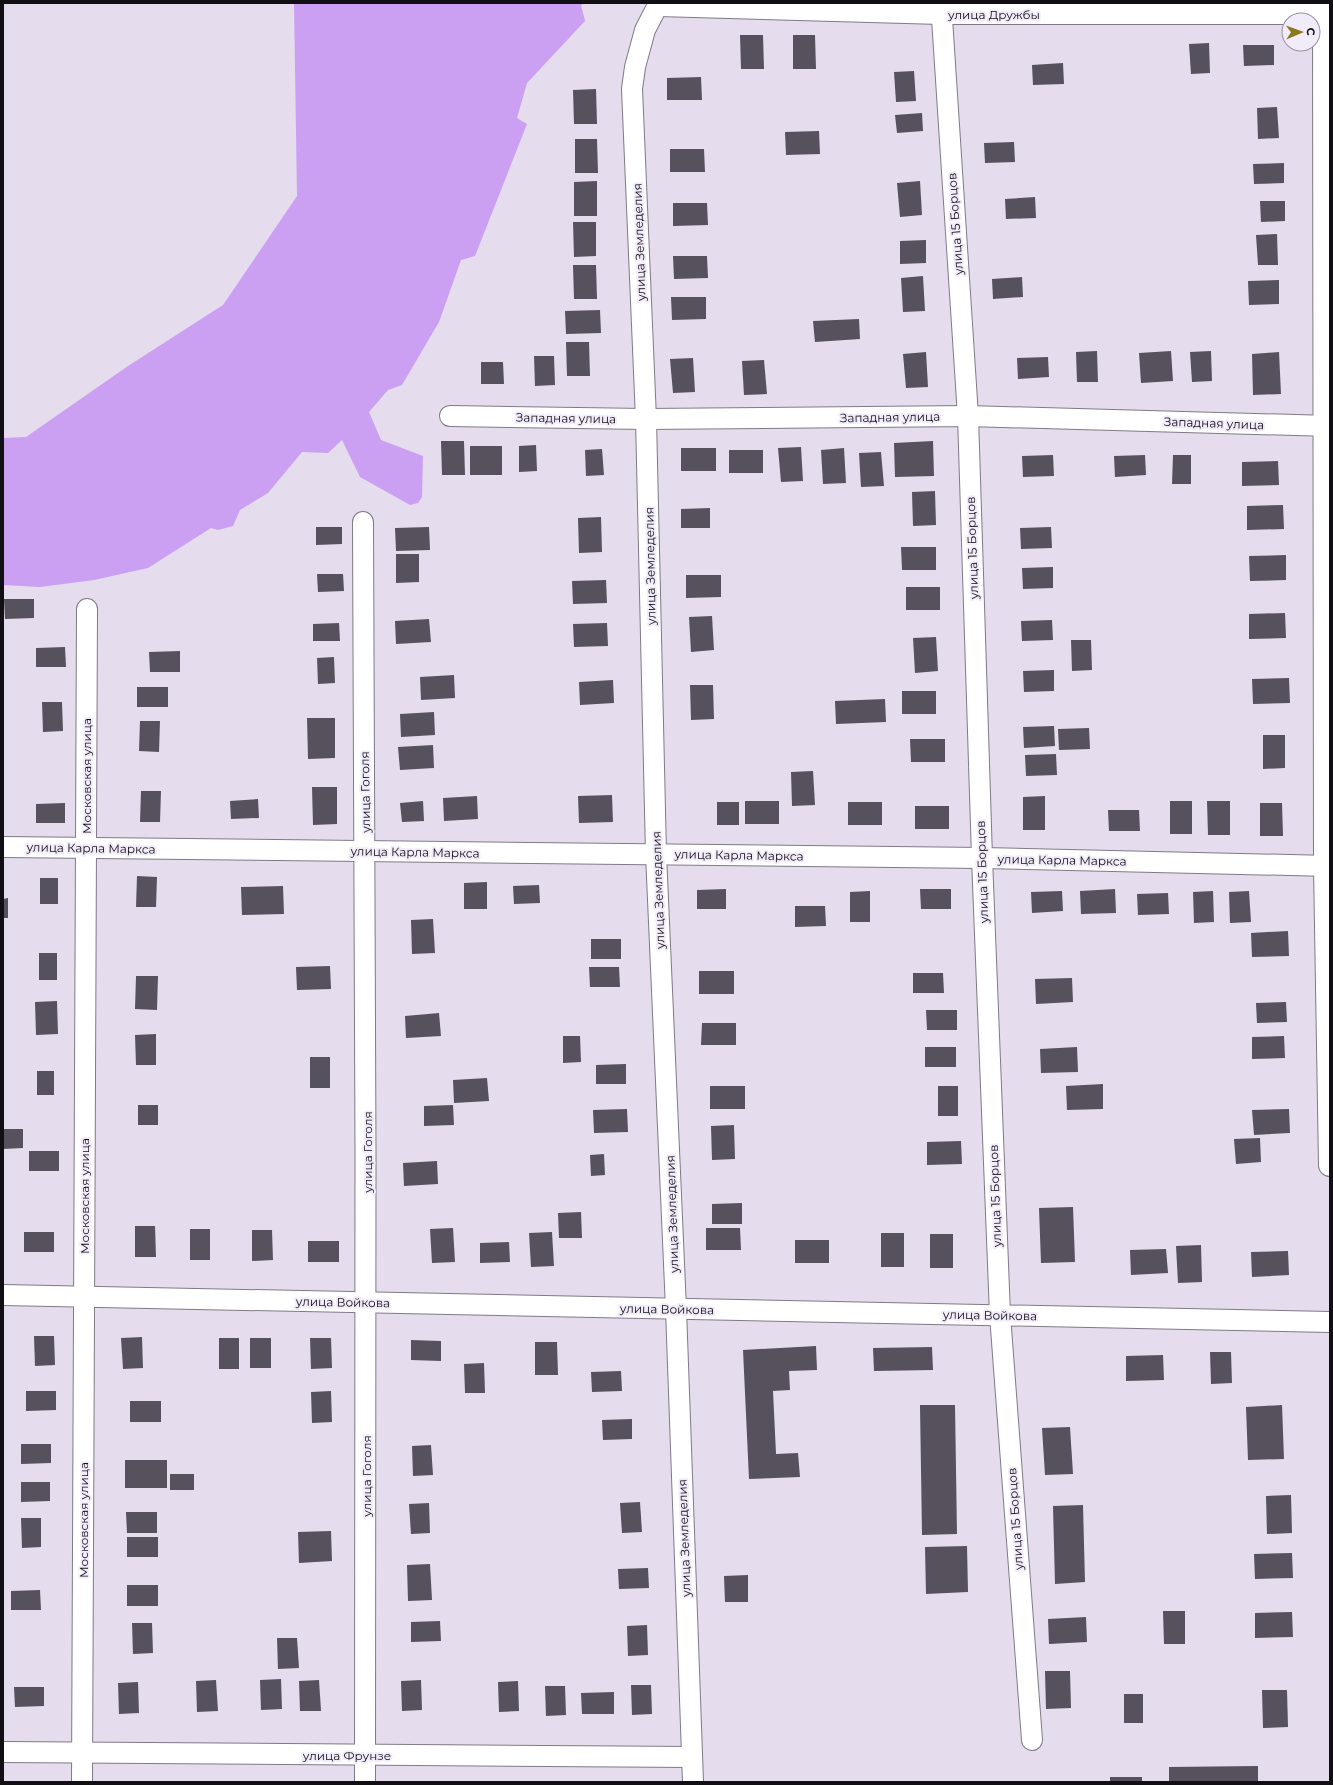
<svg xmlns="http://www.w3.org/2000/svg" width="1333" height="1785" viewBox="0 0 1333 1785" font-family="Montserrat,sans-serif">
  <style>
    .water { fill: #cb9ff1 }
    .building { fill: #57505d }
    .lines { fill: none; stroke-linecap: round; stroke-linejoin: round }
    .street-casing { stroke: #807987; stroke-width: 22 }
    .secondary-casing { stroke: #807987; stroke-width: 24 }
    .street { stroke: #fff; stroke-width: 20 }
    .secondary { stroke: #fff; stroke-width: 22 }
    .labels { text-anchor: middle; dominant-baseline: central; stroke-width: 4; stroke-linejoin: round; paint-order: stroke }
    .street-label { font-size: 12px; fill: #110f14; stroke: #f2ebfa }
  </style>
  <rect width="100%" height="100%" fill="#e5dded"/>
  <path class="water" d="M294,3H586L581,5L585,21L527,83L517,118L527,124L475,256L461,260L439,322L402,385L388,390L369,412L381,440L423,456L422,497L418,503L410,505L360,477L342,440L328,453L302,452L268,493L240,510L233,526L218,530L211,528L148,568L94,580L40,587L3,585V438L26,437L128,366L223,305L297,196Z"/>
  <g class="building">
    <path d="M740,35H763L764,69H741Z"/>
    <path d="M793,35H815L816,69H793Z"/>
    <path d="M1209,43L1210,73L1191,74L1189,44Z"/>
    <path d="M1243,45H1274V65L1244,66Z"/>
    <path d="M1063,63L1064,84L1033,85L1032,65Z"/>
    <path d="M914,71L916,101L896,102L894,72Z"/>
    <path d="M701,77L702,100H667V78Z"/>
    <path d="M596,89L597,124H574L573,90Z"/>
    <path d="M1277,107L1279,138L1258,139L1257,108Z"/>
    <path d="M922,113L923,131L897,133L895,115Z"/>
    <path d="M819,131L820,154L786,155L785,132Z"/>
    <path d="M575,139H597L598,173H575Z"/>
    <path d="M1014,142L1015,162L985,163L984,143Z"/>
    <path d="M670,149H704L705,172H670Z"/>
    <path d="M1284,163V183L1254,184L1253,164Z"/>
    <path d="M597,181V216H574V182Z"/>
    <path d="M920,181L922,215L900,217L897,183Z"/>
    <path d="M1035,197L1036,218L1006,219L1005,199Z"/>
    <path d="M1260,201H1285V221L1261,222Z"/>
    <path d="M673,203H707L708,225L673,226Z"/>
    <path d="M573,222H596V256L574,257Z"/>
    <path d="M1277,234L1278,265H1258L1256,235Z"/>
    <path d="M926,240V263L900,264V241Z"/>
    <path d="M673,256H707L708,278L674,279Z"/>
    <path d="M573,265H596L597,299H574Z"/>
    <path d="M923,276L925,311L903,312L901,278Z"/>
    <path d="M1022,277L1023,297L993,299L992,279Z"/>
    <path d="M1279,280V304L1249,305L1248,281Z"/>
    <path d="M671,297H706V319L672,320Z"/>
    <path d="M600,310L601,333L566,334L565,311Z"/>
    <path d="M859,319L860,339L815,342L813,321Z"/>
    <path d="M566,342H589L590,376H567Z"/>
    <path d="M1097,351L1098,382H1077L1076,352Z"/>
    <path d="M1171,351L1173,381L1141,383L1139,353Z"/>
    <path d="M1211,351L1212,381L1192,382L1190,352Z"/>
    <path d="M926,352L928,387L906,388L903,354Z"/>
    <path d="M1279,352L1281,394L1253,395L1252,354Z"/>
    <path d="M534,356H554L555,385L535,386Z"/>
    <path d="M1048,357L1049,377L1018,379L1017,358Z"/>
    <path d="M693,358L695,392L673,393L670,359Z"/>
    <path d="M764,360L767,394L744,395L742,361Z"/>
    <path d="M481,362H503L504,384H481Z"/>
    <path d="M441,441H464L465,475H442Z"/>
    <path d="M933,441L934,476L895,477L894,443Z"/>
    <path d="M536,445L537,471L519,472V446Z"/>
    <rect x="470" y="446" width="32" height="29"/>
    <path d="M801,447L803,481L781,482L778,448Z"/>
    <rect x="681" y="448" width="35" height="23"/>
    <path d="M844,448L846,483L823,484L821,450Z"/>
    <path d="M602,449L604,475L586,476L585,450Z"/>
    <rect x="729" y="450" width="34" height="23"/>
    <path d="M881,452L884,486L861,487L859,453Z"/>
    <path d="M1053,455L1054,476L1023,477L1022,456Z"/>
    <path d="M1145,455L1146,475L1115,477L1114,456Z"/>
    <path d="M1173,455H1191V484H1172Z"/>
    <path d="M1278,461L1279,485L1242,486V462Z"/>
    <path d="M935,491L936,525L913,526L912,492Z"/>
    <path d="M1283,505L1284,529L1247,530V506Z"/>
    <path d="M710,508V528H681V509Z"/>
    <path d="M601,517L602,552L579,553L578,518Z"/>
    <path d="M316,527H342V544L316,545Z"/>
    <path d="M429,527L430,550L396,551L395,528Z"/>
    <path d="M1051,527L1052,548L1021,549L1020,528Z"/>
    <path d="M901,547H936V570H902Z"/>
    <path d="M396,554H419V582L396,583Z"/>
    <path d="M1286,555V580L1250,581L1249,556Z"/>
    <path d="M1053,567V588L1023,589L1022,568Z"/>
    <path d="M317,574H343L344,591L318,592Z"/>
    <path d="M686,575H721V597L686,598Z"/>
    <path d="M606,580L607,603L573,604L572,581Z"/>
    <rect x="906" y="587" width="34" height="23"/>
    <path d="M4,599H34V618L5,619Z"/>
    <path d="M1285,613L1286,638L1249,639V614Z"/>
    <path d="M712,616L714,650L691,652L689,617Z"/>
    <path d="M429,619L431,642L396,644L395,621Z"/>
    <path d="M1052,620L1053,640L1022,641L1021,621Z"/>
    <path d="M339,623L340,641H313V624Z"/>
    <path d="M607,623L608,646L574,647L573,624Z"/>
    <path d="M936,637L938,671L915,673L913,638Z"/>
    <path d="M1071,640H1091L1092,670L1072,671Z"/>
    <path d="M65,647L66,667H36V648Z"/>
    <path d="M180,651V672H150L149,652Z"/>
    <path d="M334,657L335,683L318,684L317,658Z"/>
    <path d="M1054,670V691L1024,692L1023,671Z"/>
    <path d="M454,675L455,698L421,700L420,677Z"/>
    <path d="M1289,678L1290,703L1253,704L1252,679Z"/>
    <path d="M613,680L614,703L580,705L579,682Z"/>
    <path d="M690,685H713L714,719L691,720Z"/>
    <rect x="137" y="687" width="31" height="20"/>
    <rect x="902" y="691" width="34" height="23"/>
    <path d="M885,699L886,722L836,724L835,701Z"/>
    <path d="M42,702H62L63,731L43,732Z"/>
    <path d="M434,712L435,735L401,737L400,714Z"/>
    <path d="M307,718H335V758L308,759Z"/>
    <path d="M140,721H160L159,752L139,751Z"/>
    <path d="M1054,726L1055,746L1024,748L1023,727Z"/>
    <path d="M1089,728L1090,749L1059,750L1058,729Z"/>
    <path d="M1263,735H1285V768L1263,769Z"/>
    <path d="M910,739H945V762H911Z"/>
    <path d="M433,745L434,768L400,770L398,747Z"/>
    <path d="M1056,754L1057,775L1026,776L1025,755Z"/>
    <path d="M813,771L815,805L792,806L791,772Z"/>
    <path d="M312,787H337V824L313,825Z"/>
    <path d="M141,791H161L160,822H140Z"/>
    <path d="M612,795L613,822L579,823L578,796Z"/>
    <path d="M477,796L478,819L444,821L443,798Z"/>
    <path d="M1045,796V830H1023V797Z"/>
    <path d="M258,799L259,818L231,819L230,801Z"/>
    <path d="M423,801L424,821L402,822L400,803Z"/>
    <rect x="745" y="801" width="34" height="23"/>
    <rect x="1170" y="801" width="22" height="33"/>
    <path d="M1207,801H1230V835H1208Z"/>
    <rect x="717" y="802" width="22" height="23"/>
    <rect x="848" y="802" width="34" height="23"/>
    <path d="M65,803V823H36V804Z"/>
    <path d="M1260,803H1282L1283,836H1260Z"/>
    <rect x="915" y="806" width="34" height="23"/>
    <path d="M1108,810H1139L1140,831H1109Z"/>
    <path d="M137,876L157,877L156,907H136Z"/>
    <rect x="40" y="878" width="18" height="26"/>
    <path d="M487,882V909H464V883Z"/>
    <path d="M539,885L540,903L514,904L513,886Z"/>
    <path d="M283,886L284,914L242,915L241,887Z"/>
    <path d="M726,889V909H697V890Z"/>
    <path d="M920,889H951V909H921Z"/>
    <path d="M1115,889L1116,913L1081,914L1080,891Z"/>
    <path d="M870,891V922H850V892Z"/>
    <path d="M1062,891L1063,911L1032,913L1031,892Z"/>
    <path d="M1213,891L1214,922L1194,923L1193,892Z"/>
    <path d="M1249,891L1251,922L1230,923L1229,892Z"/>
    <path d="M1168,893L1169,914L1138,915L1137,894Z"/>
    <path d="M8,898V918H3V899Z"/>
    <path d="M795,906H825L826,926L795,927Z"/>
    <path d="M433,919L435,953L412,954L411,920Z"/>
    <path d="M1288,931L1289,956L1252,957L1251,933Z"/>
    <rect x="591" y="939" width="30" height="20"/>
    <rect x="39" y="953" width="18" height="27"/>
    <path d="M330,966L331,989L297,990L296,967Z"/>
    <path d="M589,967H619L620,987H590Z"/>
    <rect x="699" y="971" width="35" height="23"/>
    <path d="M913,973H943L944,993H913Z"/>
    <path d="M136,976H158L157,1010L135,1009Z"/>
    <path d="M1072,978L1073,1002L1036,1004L1035,979Z"/>
    <path d="M57,1001L58,1034L36,1035L35,1002Z"/>
    <path d="M1286,1002L1287,1022L1257,1023L1256,1003Z"/>
    <path d="M926,1010H957V1030H927Z"/>
    <path d="M439,1013L441,1036L406,1038L405,1016Z"/>
    <path d="M702,1023H736V1045H701Z"/>
    <path d="M156,1034V1065H136L135,1035Z"/>
    <path d="M563,1036H580L581,1062L563,1063Z"/>
    <path d="M1284,1036L1285,1058L1252,1059V1037Z"/>
    <rect x="925" y="1047" width="31" height="20"/>
    <path d="M1077,1047L1078,1072L1041,1073L1040,1049Z"/>
    <rect x="310" y="1057" width="20" height="31"/>
    <path d="M626,1064V1084H596V1065Z"/>
    <rect x="37" y="1071" width="17" height="24"/>
    <path d="M487,1078L489,1101L454,1103L453,1080Z"/>
    <path d="M1103,1084V1109L1067,1110L1066,1086Z"/>
    <rect x="710" y="1086" width="35" height="23"/>
    <rect x="938" y="1086" width="20" height="30"/>
    <rect x="138" y="1105" width="20" height="20"/>
    <path d="M453,1105L454,1125L424,1126V1106Z"/>
    <path d="M627,1109L628,1132L594,1133L593,1110Z"/>
    <path d="M1289,1109L1290,1133L1254,1135L1252,1110Z"/>
    <path d="M734,1125L735,1159L712,1160L711,1126Z"/>
    <path d="M3,1129H23V1148L3,1149Z"/>
    <path d="M1260,1138L1261,1162L1236,1164L1234,1139Z"/>
    <path d="M961,1141L962,1164L927,1165V1142Z"/>
    <rect x="29" y="1151" width="30" height="20"/>
    <path d="M604,1154L605,1175L591,1176L590,1155Z"/>
    <path d="M437,1161L438,1184L404,1186L403,1163Z"/>
    <path d="M742,1203V1224H712V1204Z"/>
    <path d="M1073,1207L1075,1262L1041,1263L1039,1208Z"/>
    <path d="M581,1212L582,1238H559L558,1213Z"/>
    <path d="M135,1226H155L156,1257H135Z"/>
    <path d="M453,1228L455,1262L432,1263L430,1229Z"/>
    <path d="M706,1228H740L741,1250H706Z"/>
    <rect x="190" y="1229" width="20" height="31"/>
    <path d="M252,1230H272L273,1260L252,1261Z"/>
    <rect x="24" y="1232" width="30" height="20"/>
    <path d="M552,1232L554,1266L531,1267L529,1233Z"/>
    <rect x="881" y="1233" width="23" height="34"/>
    <rect x="930" y="1234" width="23" height="34"/>
    <rect x="795" y="1240" width="34" height="23"/>
    <rect x="308" y="1241" width="31" height="21"/>
    <path d="M509,1242L510,1262L480,1263V1243Z"/>
    <path d="M1201,1245L1202,1282L1178,1283L1176,1246Z"/>
    <path d="M1166,1249L1168,1273L1131,1275L1130,1250Z"/>
    <path d="M1288,1251L1289,1275L1252,1277L1251,1252Z"/>
    <path d="M34,1336H54L55,1365L35,1366Z"/>
    <path d="M142,1337L143,1368L123,1369L121,1338Z"/>
    <rect x="219" y="1338" width="20" height="31"/>
    <rect x="250" y="1338" width="21" height="30"/>
    <path d="M310,1338H331L332,1368L311,1369Z"/>
    <path d="M411,1340L441,1341V1361L411,1360Z"/>
    <path d="M535,1342H557L558,1375H535Z"/>
    <path d="M816,1346L817,1370L789,1371L790,1390L773,1391L776,1454L798,1453L800,1477L749,1479L743,1350Z"/>
    <path d="M932,1347L933,1370L874,1371L873,1348Z"/>
    <path d="M1210,1352H1231L1232,1383L1211,1384Z"/>
    <path d="M1163,1355L1164,1380L1126,1381V1356Z"/>
    <path d="M484,1363L485,1393H465L464,1364Z"/>
    <path d="M621,1371L622,1391L592,1392L591,1372Z"/>
    <path d="M26,1391H56V1410L26,1411Z"/>
    <path d="M331,1391L332,1422L312,1423L311,1392Z"/>
    <rect x="130" y="1401" width="31" height="21"/>
    <path d="M920,1405H955L957,1534L922,1535Z"/>
    <path d="M1282,1405L1284,1459L1248,1460L1246,1407Z"/>
    <path d="M632,1419V1439L603,1440L602,1420Z"/>
    <path d="M1070,1427L1073,1474L1045,1475L1042,1428Z"/>
    <path d="M21,1444H51V1463L21,1464Z"/>
    <path d="M431,1445L433,1475L413,1476L412,1446Z"/>
    <rect x="125" y="1460" width="42" height="28"/>
    <rect x="170" y="1474" width="24" height="16"/>
    <path d="M21,1482H50V1501L21,1502Z"/>
    <path d="M1291,1495L1292,1533L1267,1534L1266,1496Z"/>
    <path d="M640,1502L642,1532L622,1533L620,1503Z"/>
    <path d="M429,1503L430,1533L411,1534L409,1504Z"/>
    <path d="M1083,1505L1085,1582L1055,1584L1053,1506Z"/>
    <path d="M126,1512H157V1533H127Z"/>
    <path d="M21,1518H41V1547L22,1548Z"/>
    <path d="M331,1531L332,1561L299,1563L298,1532Z"/>
    <rect x="127" y="1537" width="31" height="20"/>
    <path d="M967,1546L968,1592L926,1594L925,1547Z"/>
    <path d="M1292,1553L1293,1578L1255,1579L1254,1554Z"/>
    <path d="M430,1564L432,1600L408,1601L407,1565Z"/>
    <path d="M648,1568L649,1588L619,1589L618,1569Z"/>
    <path d="M748,1575V1602H725L724,1576Z"/>
    <rect x="127" y="1585" width="31" height="21"/>
    <path d="M40,1590L41,1610H11V1591Z"/>
    <path d="M1163,1611H1185V1644H1164Z"/>
    <path d="M1292,1612L1293,1637L1255,1638V1613Z"/>
    <path d="M1086,1617L1087,1642L1049,1644L1048,1619Z"/>
    <path d="M440,1621L441,1641L411,1642V1622Z"/>
    <path d="M132,1623H152L153,1653L133,1654Z"/>
    <path d="M647,1625L648,1655L628,1656L627,1626Z"/>
    <path d="M277,1638H297L299,1668L278,1669Z"/>
    <path d="M1045,1671H1070L1071,1708L1046,1709Z"/>
    <path d="M281,1679L282,1709L261,1710L260,1680Z"/>
    <path d="M216,1680L218,1711L197,1712L196,1681Z"/>
    <path d="M319,1680L321,1711H300L299,1681Z"/>
    <path d="M421,1680L422,1710L402,1711L401,1681Z"/>
    <path d="M518,1681L519,1711L499,1712L498,1682Z"/>
    <path d="M138,1682L139,1713L119,1714L118,1683Z"/>
    <path d="M631,1685H651L652,1714L632,1715Z"/>
    <path d="M545,1686H565L566,1715L546,1716Z"/>
    <path d="M14,1687H44V1706L15,1707Z"/>
    <path d="M1262,1690H1287L1288,1727L1263,1728Z"/>
    <path d="M614,1692V1714H582L581,1693Z"/>
    <rect x="1124" y="1694" width="19" height="29"/>
    <path d="M1258,1766V1782H1169V1767Z"/>
    <rect x="1110" y="1777" width="32" height="5"/>
  </g>
  <g class="lines">
    <g class="street-casing">
      <g id="street">
        <path d="M659,3L645,30L635,67L632,89L646,419L656,854L676,1309L693,1782"/>
        <path d="M941,3L968,416L982,858L1000,1315L1032,1740"/>
        <path d="M658,6L941,14H1324"/>
        <path d="M450,416L646,419L968,416L1330,426"/>
        <path d="M363,522C367,942 365,1362 365,1782"/>
        <path d="M3,847L982,858L1330,866"/>
        <path d="M3,1295L1330,1322"/>
        <path d="M3,1752L692,1757"/>
        <path d="M82,1782L87,609"/>
      </g>
    </g>
    <g class="secondary-casing">
      <path id="secondary" d="M1324,3L1325,866L1330,1165"/>
    </g>
    <use href="#street" class="street"/>
    <use href="#secondary" class="secondary"/>
  </g>
  <g class="labels">
    <g class="street-label">
      <text x="994" y="14">улица Дружбы</text>
      <text transform="translate(955 224) rotate(-94)">улица 15 Борцов</text>
      <text transform="translate(639 242) rotate(-92)">улица Земледелия</text>
      <text transform="translate(890 417) rotate(-1)">Западная улица</text>
      <text transform="translate(566 418) rotate(1)">Западная улица</text>
      <text transform="translate(1214 423) rotate(2)">Западная улица</text>
      <text transform="translate(972 548) rotate(-92)">улица 15 Борцов</text>
      <text transform="translate(650 566) rotate(-91)">улица Земледелия</text>
      <text transform="translate(86 776) rotate(-90)">Московская улица</text>
      <text transform="translate(365 792) rotate(-91)">улица Гоголя</text>
      <text transform="translate(91 848) rotate(1)">улица Карла Маркса</text>
      <text transform="translate(415 852) rotate(1)">улица Карла Маркса</text>
      <text transform="translate(739 855) rotate(1)">улица Карла Маркса</text>
      <text transform="translate(1062 860) rotate(1)">улица Карла Маркса</text>
      <text transform="translate(982 872) rotate(-92)">улица 15 Борцов</text>
      <text transform="translate(658 890) rotate(-92)">улица Земледелия</text>
      <text transform="translate(367 1152) rotate(-90)">улица Гоголя</text>
      <text transform="translate(84 1196) rotate(-90)">Московская улица</text>
      <text transform="translate(995 1196) rotate(-92)">улица 15 Борцов</text>
      <text transform="translate(672 1214) rotate(-92)">улица Земледелия</text>
      <text transform="translate(343 1302) rotate(1)">улица Войкова</text>
      <text transform="translate(667 1309) rotate(1)">улица Войкова</text>
      <text transform="translate(990 1315) rotate(1)">улица Войкова</text>
      <text transform="translate(366 1476) rotate(-90)">улица Гоголя</text>
      <text transform="translate(1015 1519) rotate(-94)">улица 15 Борцов</text>
      <text transform="translate(83 1520) rotate(-90)">Московская улица</text>
      <text transform="translate(684 1538) rotate(-92)">улица Земледелия</text>
      <text x="347" y="1755">улица Фрунзе</text>
    </g>
  </g>
  <rect width="1333" height="1785" fill="none" stroke="#110f14" stroke-width="8"/>
  <g transform="translate(1301 32) rotate(88)"><circle r="19" fill="#f2ebfa" stroke="#98939e"/>
  <path d="M0-3L7 15L0 10L-7 15Z" fill="#8a791f"/>
  <text y="-6" font-size="11" font-weight="bold" text-anchor="middle" fill="#110f14">С</text>
  </g>
</svg>
